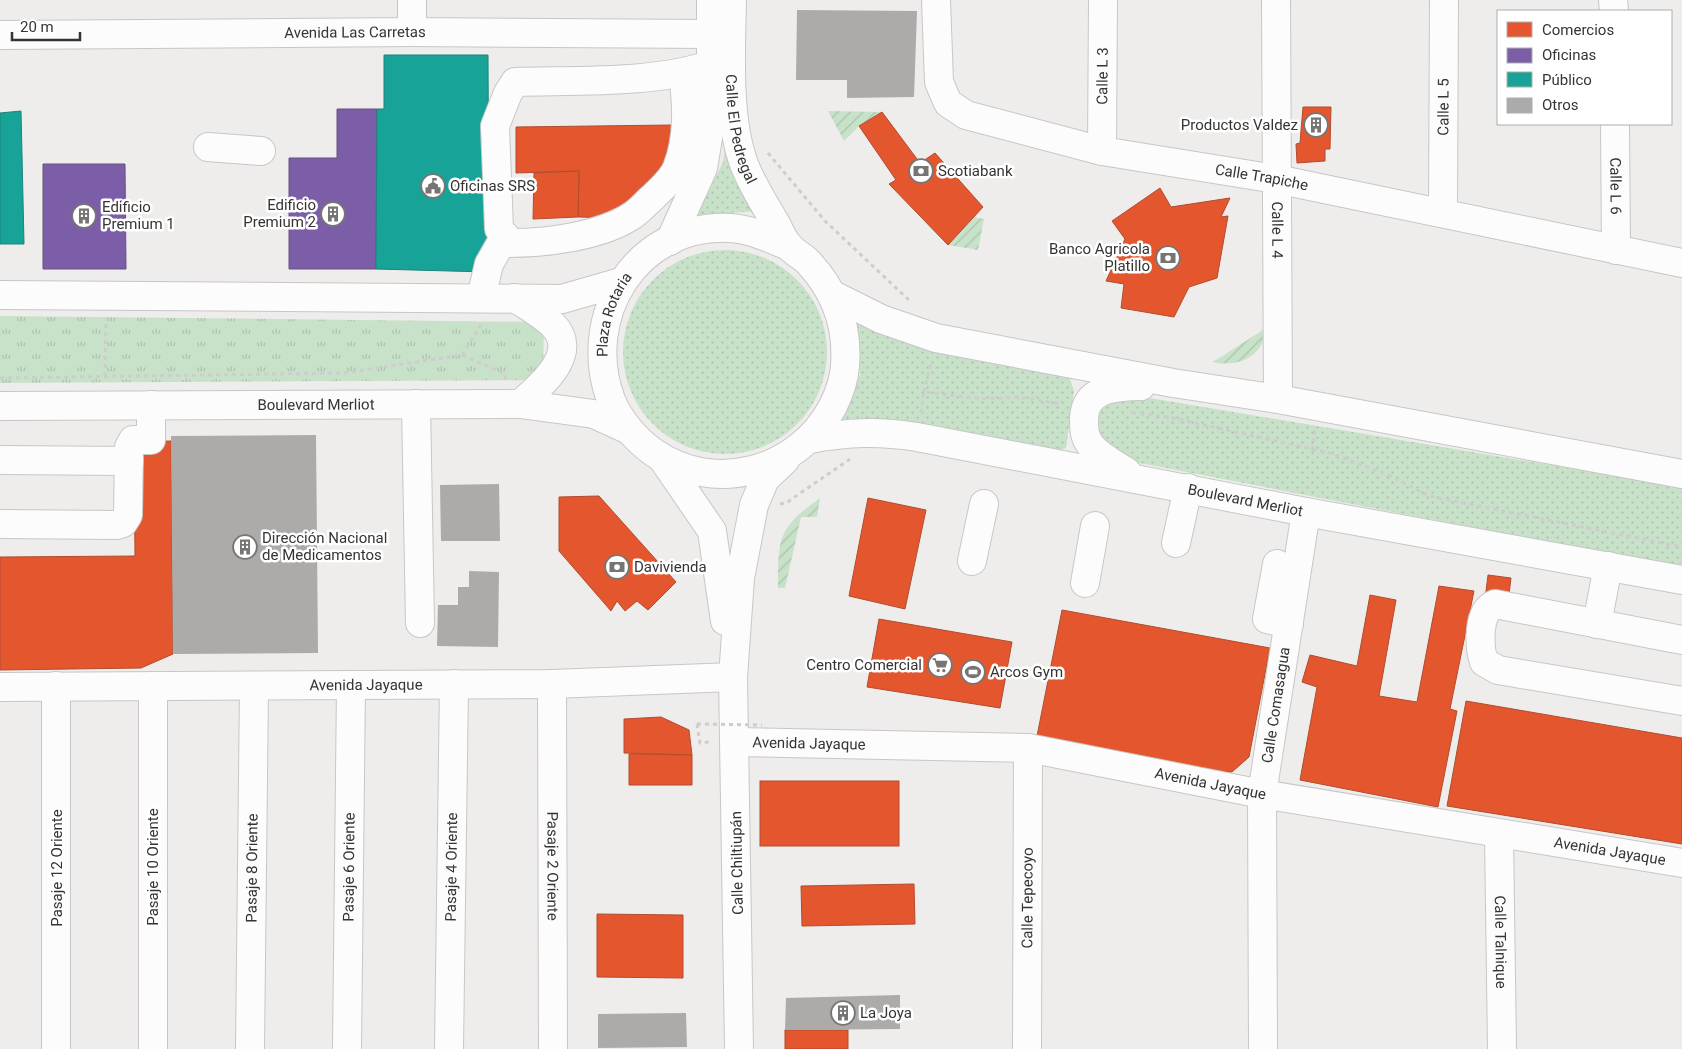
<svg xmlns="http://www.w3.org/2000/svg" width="1682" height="1049" viewBox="0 0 1682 1049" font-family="Roboto,sans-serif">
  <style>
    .grass { fill: url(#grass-dots) }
    .park { fill: url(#park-tufts) }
    .garden { fill: url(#garden-furrows) }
    .shops { fill: #e4572e; stroke: #b04c30 }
    .offices { fill: #7b5ea7; stroke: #665184 }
    .public { fill: #17a398; stroke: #20827a }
    .building { fill: #acabaa }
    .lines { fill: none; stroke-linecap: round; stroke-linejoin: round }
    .minor-casing { stroke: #c8c6c6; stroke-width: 30 }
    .major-casing { stroke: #c8c6c6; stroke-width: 30 }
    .path { stroke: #cecdcd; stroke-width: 3; stroke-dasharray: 4 4; stroke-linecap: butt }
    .minor { stroke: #fdfcfc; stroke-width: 28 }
    .major { stroke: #fdfcfc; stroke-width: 28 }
    .path-bridge { stroke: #cecdcd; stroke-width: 3; stroke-dasharray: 4 4; stroke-linecap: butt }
    .labels { text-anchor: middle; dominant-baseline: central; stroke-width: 5; stroke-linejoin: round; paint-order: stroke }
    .street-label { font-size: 15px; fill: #363433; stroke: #fff }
    .poi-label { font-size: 15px; fill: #363433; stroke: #fff; text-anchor: start }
  </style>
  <defs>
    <pattern id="grass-dots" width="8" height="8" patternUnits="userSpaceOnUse" patternTransform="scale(1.25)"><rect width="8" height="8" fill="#c8e1c9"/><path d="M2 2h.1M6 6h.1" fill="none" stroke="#acc2ad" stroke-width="1.8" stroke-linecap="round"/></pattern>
    <pattern id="park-tufts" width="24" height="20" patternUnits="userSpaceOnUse" patternTransform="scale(1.25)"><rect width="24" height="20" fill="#c8e1c9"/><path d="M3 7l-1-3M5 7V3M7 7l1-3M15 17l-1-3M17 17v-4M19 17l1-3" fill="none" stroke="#acc2ad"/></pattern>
    <pattern id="garden-furrows" width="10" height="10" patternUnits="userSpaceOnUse" patternTransform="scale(1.25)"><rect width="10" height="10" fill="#c8e1c9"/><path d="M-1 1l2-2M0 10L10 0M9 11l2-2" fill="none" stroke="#acc2ad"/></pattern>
  </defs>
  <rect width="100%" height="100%" fill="#efedeb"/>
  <g class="grass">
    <path d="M728,127L761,211L697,215L723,162Z"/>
    <circle cx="725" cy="352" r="102"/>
    <path d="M848,314L868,329L919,346L1069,376L1074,391L1066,448L1058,451L842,422L860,374Z"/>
    <path d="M1114,392L1682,487V568L1114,458L1089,439L1100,397Z"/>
  </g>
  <path class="park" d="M0,316L544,322L543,380L0,383Z"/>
  <g class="garden">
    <path d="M828,111L882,112L859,126L844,141Z"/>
    <path d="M974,217L984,219L978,250L948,245Z"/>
    <path d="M1266,328C1264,356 1239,368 1213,362Z"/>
    <path d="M820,498L817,517H801L785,588H778C778,538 778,528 820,498Z"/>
  </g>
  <g class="shops">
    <path d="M1303,107H1331L1330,149H1325V161L1297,163L1296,144L1300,143Z"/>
    <path d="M882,112L920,163L935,153L983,207L948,245L889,184L896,180L859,126Z"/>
    <path d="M671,125V175L624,218L578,217L579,171L516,173V127Z"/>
    <path d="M579,171L578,217L533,219L534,173Z"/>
    <path d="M1160,188L1171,207L1230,198L1221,217L1228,216L1217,278L1189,287L1174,317L1121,308L1124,284L1106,281L1125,239L1112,221Z"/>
    <path d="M171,441L173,654L141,668L0,670V557L135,556L134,442Z"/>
    <path d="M599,496L676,582L648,610L637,601L625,611L617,601L611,611L559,551V497Z"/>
    <path d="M868,498L926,510L905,609L849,596Z"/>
    <path d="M1488,575L1511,578L1508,602L1485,599Z"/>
    <path d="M1439,586L1474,591L1450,709L1457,711L1438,807L1300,780L1317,687L1302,682L1310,655L1357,666L1370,595L1396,600L1379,696L1417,702Z"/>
    <path d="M1062,610L1270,648L1249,757L1232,772H1213L1037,736Z"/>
    <path d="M879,619L1012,642L1000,708L867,687Z"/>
    <path d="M1466,701L1682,738V844L1447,806Z"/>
    <path d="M661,717L689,730L692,755L624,753V719Z"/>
    <path d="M629,754L692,755V785H629Z"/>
    <rect x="760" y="781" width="139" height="65"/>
    <path d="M914,884L915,924L802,926L801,886Z"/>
    <path d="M597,914L683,915V978L597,977Z"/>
    <rect x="785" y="1030" width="63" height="19"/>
  </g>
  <g class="offices">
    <path d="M337,109H377L376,269H289V158H337Z"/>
    <path d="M43,164H125L126,269H43Z"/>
  </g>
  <g class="public">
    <path d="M384,55H488L489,264L487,272L376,269L377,109H384Z"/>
    <path d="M21,111L24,244H0V113Z"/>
  </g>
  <g class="building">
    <path d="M797,10L917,11L914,97L847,98V80H796Z"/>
    <path d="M316,435L318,653L173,654L171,436Z"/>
    <path d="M499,484L500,541H441L440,485Z"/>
    <path d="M469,571L499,572L498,647L437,646L438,605H458V587H469Z"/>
    <path d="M900,995V1029L785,1030L786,998Z"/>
    <path d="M686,1013L687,1047L598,1048V1014Z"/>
  </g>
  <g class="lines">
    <g class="minor-casing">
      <g id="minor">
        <path d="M412,0V32"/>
        <path id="s1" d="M936,0L939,82L948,103L966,115L1102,151L1276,179L1682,263"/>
        <path id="s2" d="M1276,0L1278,399"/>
        <path d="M1613,0L1614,11"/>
        <path id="s3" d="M0,35L412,32L711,34"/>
        <path d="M683,73C687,105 689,137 677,168C672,180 662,188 653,197C646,203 640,210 633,215C602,236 547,243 510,243L499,229L495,126L508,93L515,82C575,80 657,84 712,64"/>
        <path id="s4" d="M1615,124L1616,250"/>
        <path d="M208,147L261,151"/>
        <path id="s5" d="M1102,151L1103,0"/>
        <path id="s6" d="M1443,213L1444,0"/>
        <path d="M481,298L489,264L505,236"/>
        <path d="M416,404L420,623"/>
        <path d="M0,460L129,461"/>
        <path d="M0,524L117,525L123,523L128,515L129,447L133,440H151V405"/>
        <path d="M1176,543L1188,488"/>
        <path d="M972,561L984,504"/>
        <path d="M1277,564L1267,619L1289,624"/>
        <path d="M1085,583L1095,526"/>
        <path d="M1597,624L1608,566"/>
        <path d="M1682,640L1495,604C1477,611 1479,647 1484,662L1498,670L1682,701"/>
        <path id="s7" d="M552,684L553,1049"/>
        <path d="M56,686V1049"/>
        <path id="s8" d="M0,687L552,684L733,677"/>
        <path id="s9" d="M735,742L1028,748L1262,794L1682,863"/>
        <path id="s10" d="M1499,834L1502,1049"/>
        <path d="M153,1049V686"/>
        <path id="s11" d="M250,1049L254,686"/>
        <path id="s12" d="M347,1049L351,685"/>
        <path id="s13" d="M449,1049L454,684"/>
        <path id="s14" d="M1027,1049L1028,748"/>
        <path id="s15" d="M1263,1049L1262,794L1306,512"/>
      </g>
    </g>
    <g class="major-casing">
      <g id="major">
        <path id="s16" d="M732,0C731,50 727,118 744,164C752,185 765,205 776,224C780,231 783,240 789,246C794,253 803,256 809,263C836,292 848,327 845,366C844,380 839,394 833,406C799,472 714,495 653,452C635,439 619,420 611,400C580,316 636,224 729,228C751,229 769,238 788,246"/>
        <path d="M670,241L703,168L711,120V0"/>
        <path d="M0,295L562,299L621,282"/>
        <path d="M833,295L881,319L936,338L1173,383L1278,399L1682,474"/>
        <path d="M515,298C527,306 543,315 553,325C581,354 539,387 520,404"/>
        <path id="s17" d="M0,406L520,404L594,414L629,430"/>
        <path id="s18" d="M810,439C849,432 878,431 917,437L1306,512L1682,580"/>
        <path d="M662,458L712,531L725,621"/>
        <path d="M1127,472C1116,465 1101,457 1092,447C1084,438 1084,430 1084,418C1086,387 1116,387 1141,386"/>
        <path d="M739,1049L733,677L740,578L754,505L765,479L785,460"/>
      </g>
    </g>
    <g class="path">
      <path d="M768,153L825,221L910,301"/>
      <path d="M462,355L482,323"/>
      <path d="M105,376L106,320"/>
      <path d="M0,378L344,373L462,355L505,374L506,380"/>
      <path d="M924,392L931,362"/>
      <path d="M921,413L924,392L983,399L1018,397L1061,404"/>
      <path d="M1132,413L1168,417L1330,453L1391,476L1429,496L1682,547"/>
      <path d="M1312,450L1315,430"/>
      <path d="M780,504L786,503L850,459"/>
      <path d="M697,724L700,743L710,742"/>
    </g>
    <use href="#minor" class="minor"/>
    <use href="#major" class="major"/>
    <path class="path-bridge" d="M697,724L762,725"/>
  </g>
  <defs>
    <g id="building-ring" transform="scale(1.25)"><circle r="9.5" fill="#fff" stroke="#777573" stroke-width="1.5"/><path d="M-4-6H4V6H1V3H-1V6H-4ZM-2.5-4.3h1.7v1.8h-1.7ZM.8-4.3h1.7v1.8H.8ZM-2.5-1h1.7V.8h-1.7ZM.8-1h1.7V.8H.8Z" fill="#777573"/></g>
    <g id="bank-ring" transform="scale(1.25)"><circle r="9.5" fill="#fff" stroke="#777573" stroke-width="1.5"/><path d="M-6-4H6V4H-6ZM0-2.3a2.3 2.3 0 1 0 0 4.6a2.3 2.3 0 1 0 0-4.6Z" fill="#777573"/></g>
    <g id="civic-ring" transform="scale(1.25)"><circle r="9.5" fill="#fff" stroke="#777573" stroke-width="1.5"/><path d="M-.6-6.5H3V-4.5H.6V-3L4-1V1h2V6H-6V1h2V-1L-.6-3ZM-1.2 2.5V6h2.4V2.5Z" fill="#777573"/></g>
    <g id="supermarket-ring" transform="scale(1.25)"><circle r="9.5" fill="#fff" stroke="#777573" stroke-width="1.5"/><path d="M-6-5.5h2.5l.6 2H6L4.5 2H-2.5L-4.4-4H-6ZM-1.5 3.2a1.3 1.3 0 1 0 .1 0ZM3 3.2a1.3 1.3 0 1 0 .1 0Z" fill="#777573"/></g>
    <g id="stadium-ring" transform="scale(1.25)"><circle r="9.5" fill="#fff" stroke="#777573" stroke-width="1.5"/><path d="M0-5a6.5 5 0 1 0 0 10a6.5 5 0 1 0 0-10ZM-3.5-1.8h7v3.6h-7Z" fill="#777573"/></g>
  </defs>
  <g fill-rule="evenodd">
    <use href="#building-ring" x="1316" y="125"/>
    <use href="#bank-ring" x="921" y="171"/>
    <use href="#civic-ring" x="433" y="186"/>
    <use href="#building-ring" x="333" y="214"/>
    <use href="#building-ring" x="84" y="216"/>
    <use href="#bank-ring" x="1168" y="258"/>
    <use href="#building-ring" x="245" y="547"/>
    <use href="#bank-ring" x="617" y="567"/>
    <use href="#supermarket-ring" x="940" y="665"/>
    <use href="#stadium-ring" x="973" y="672"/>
    <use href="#building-ring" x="843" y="1013"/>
  </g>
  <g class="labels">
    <g class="street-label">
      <text stroke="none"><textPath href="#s3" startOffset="355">Avenida Las Carretas</textPath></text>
      <text stroke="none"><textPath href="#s5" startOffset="75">Calle L 3</textPath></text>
      <text stroke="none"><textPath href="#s6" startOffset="106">Calle L 5</textPath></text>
      <text stroke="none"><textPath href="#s16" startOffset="130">Calle El Pedregal</textPath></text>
      <text stroke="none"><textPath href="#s1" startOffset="429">Calle Trapiche</textPath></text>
      <text stroke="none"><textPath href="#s4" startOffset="62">Calle L 6</textPath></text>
      <text stroke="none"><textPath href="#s2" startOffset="230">Calle L 4</textPath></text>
      <text stroke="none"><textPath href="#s16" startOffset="806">Plaza Rotaria</textPath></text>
      <text stroke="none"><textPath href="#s17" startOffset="316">Boulevard Merliot</textPath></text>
      <text stroke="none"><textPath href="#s18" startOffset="442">Boulevard Merliot</textPath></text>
      <text stroke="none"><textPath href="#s8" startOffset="366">Avenida Jayaque</textPath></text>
      <text stroke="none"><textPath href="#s15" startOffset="345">Calle Comasagua</textPath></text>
      <text stroke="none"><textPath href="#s9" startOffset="74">Avenida Jayaque</textPath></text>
      <text stroke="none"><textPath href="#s9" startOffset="479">Avenida Jayaque</textPath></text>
      <text stroke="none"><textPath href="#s9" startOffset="884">Avenida Jayaque</textPath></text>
      <text transform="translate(737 863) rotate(-91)">Calle Chiltiupán</text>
      <text transform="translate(153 867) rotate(-90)">Pasaje 10 Oriente</text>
      <text stroke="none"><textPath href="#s11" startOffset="181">Pasaje 8 Oriente</textPath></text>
      <text stroke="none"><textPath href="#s12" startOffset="182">Pasaje 6 Oriente</textPath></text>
      <text stroke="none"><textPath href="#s13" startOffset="182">Pasaje 4 Oriente</textPath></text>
      <text stroke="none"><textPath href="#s7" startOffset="182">Pasaje 2 Oriente</textPath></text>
      <text transform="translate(57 868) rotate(-90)">Pasaje 12 Oriente</text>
      <text stroke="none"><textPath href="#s14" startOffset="151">Calle Tepecoyo</textPath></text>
      <text stroke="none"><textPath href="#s10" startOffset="108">Calle Talnique</textPath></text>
    </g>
    <g class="poi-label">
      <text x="1298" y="125" text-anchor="end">Productos Valdez</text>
      <text x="938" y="171">Scotiabank</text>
      <text x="450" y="186">Oficinas SRS</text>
      <text x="316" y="205" text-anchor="end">Edificio<tspan x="316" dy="17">Premium 2</tspan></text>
      <text x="102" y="207">Edificio<tspan x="102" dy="17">Premium 1</tspan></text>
      <text x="1150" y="249" text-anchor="end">Banco Agricola<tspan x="1150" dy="17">Platillo</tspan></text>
      <text x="262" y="538">Dirección Nacional<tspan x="262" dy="17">de Medicamentos</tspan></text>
      <text x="634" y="567">Davivienda</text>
      <text x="922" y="665" text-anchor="end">Centro Comercial</text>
      <text x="990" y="672">Arcos Gym</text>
      <text x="860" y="1013">La Joya</text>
    </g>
  </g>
  <rect x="1497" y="10" width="175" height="115" fill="#ffffff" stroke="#afaead"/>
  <rect x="1507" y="22" width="25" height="15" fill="#e4572e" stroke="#afaead"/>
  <text x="1542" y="35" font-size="15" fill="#363433">Comercios</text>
  <rect x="1507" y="48" width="25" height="15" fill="#7b5ea7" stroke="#afaead"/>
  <text x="1542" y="60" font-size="15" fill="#363433">Oficinas</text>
  <rect x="1507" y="72" width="25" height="15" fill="#17a398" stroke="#afaead"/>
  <text x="1542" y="85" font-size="15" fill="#363433">Público</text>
  <rect x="1507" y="98" width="25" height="15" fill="#acabaa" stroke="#afaead"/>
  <text x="1542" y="110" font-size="15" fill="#363433">Otros</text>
  <path d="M12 32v8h68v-8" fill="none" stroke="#363433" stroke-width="2.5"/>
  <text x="20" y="32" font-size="15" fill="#363433" stroke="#ffffff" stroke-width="4" paint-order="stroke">20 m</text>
</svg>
